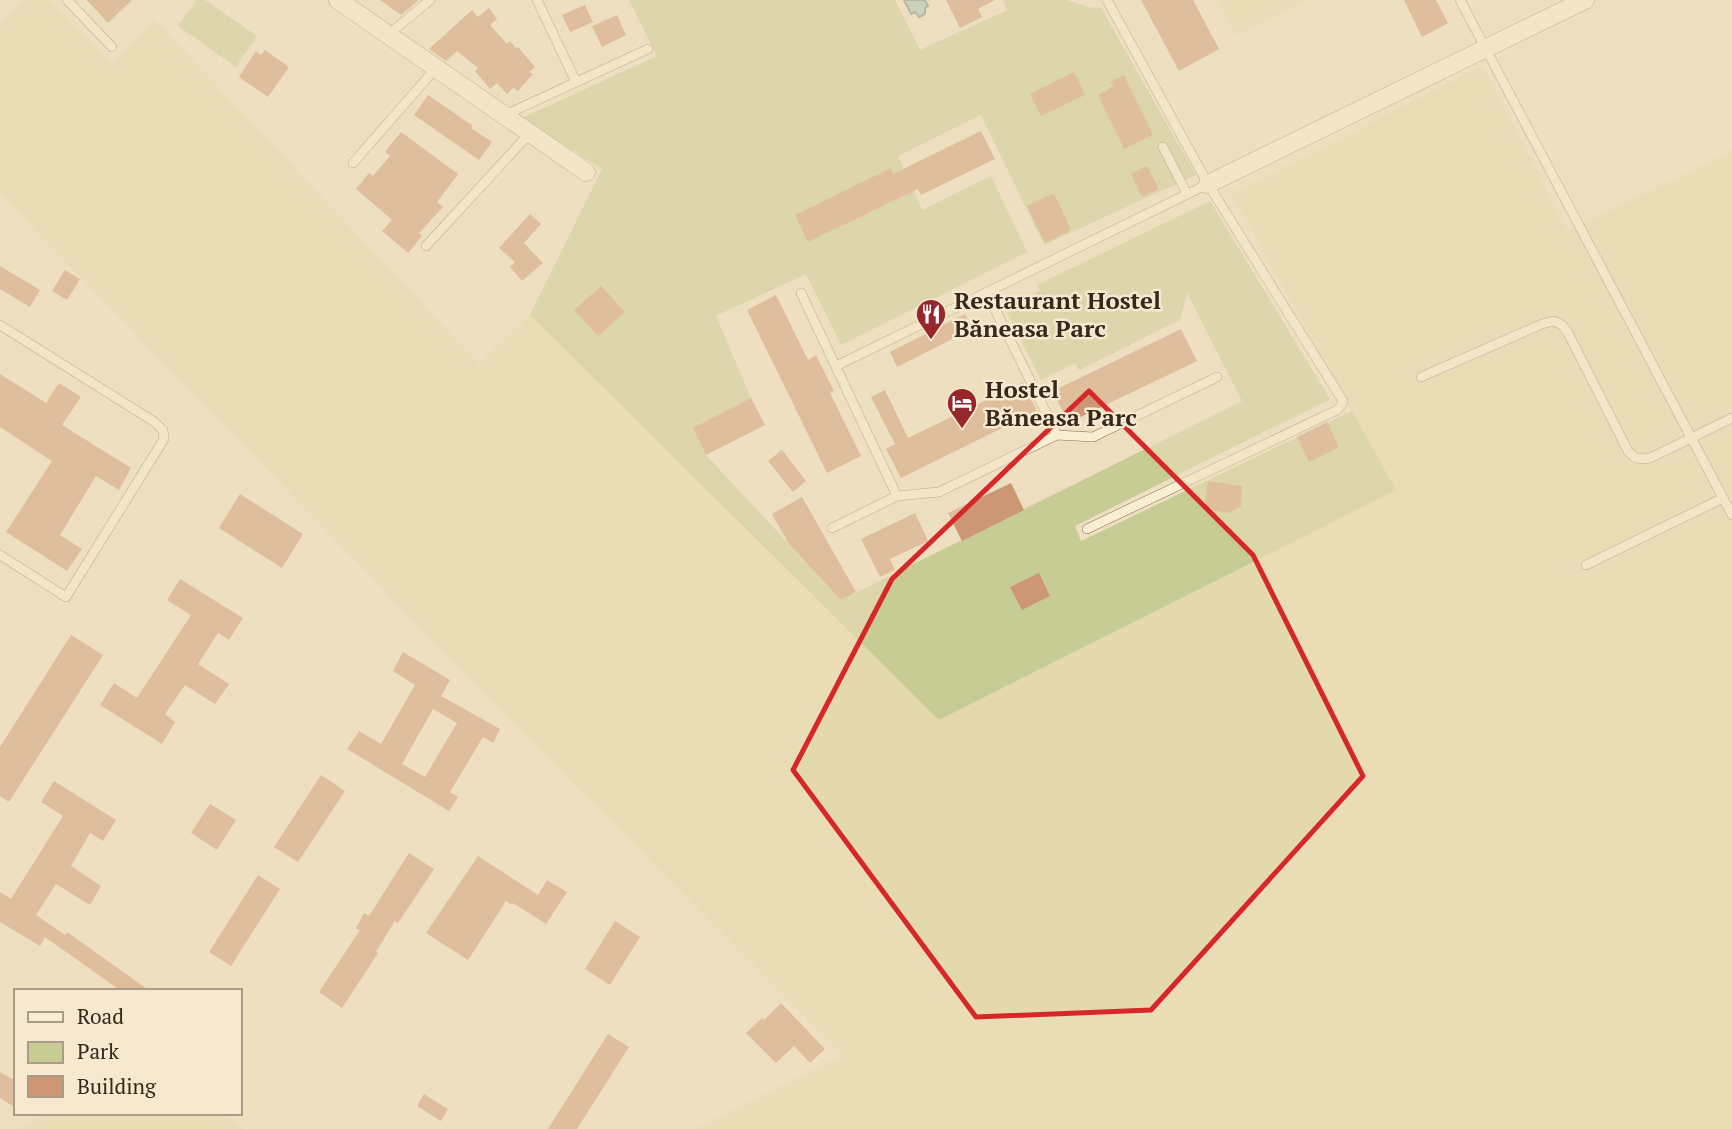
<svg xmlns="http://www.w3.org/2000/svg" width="1732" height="1129" viewBox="0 0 1732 1129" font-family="'PT Serif',serif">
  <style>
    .farmland { fill: #e4d9ad }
    .green { fill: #c7cc94 }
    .water { fill: #a3c0b7; stroke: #6a8e84; stroke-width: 2 }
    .building { fill: #cd9775; fill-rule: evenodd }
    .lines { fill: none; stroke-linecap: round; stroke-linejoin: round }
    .lane-casing { stroke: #877058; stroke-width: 10 }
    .street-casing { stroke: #877058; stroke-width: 19 }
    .lane { stroke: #f9edd3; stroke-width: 9 }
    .street { stroke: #f9edd3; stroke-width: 18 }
    .marked { fill: none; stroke: #d62828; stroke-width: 5; stroke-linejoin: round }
    .labels { text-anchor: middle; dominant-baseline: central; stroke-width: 5; stroke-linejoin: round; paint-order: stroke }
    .poi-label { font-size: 24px; font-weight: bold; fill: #37281c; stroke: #f6e9cf; text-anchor: start }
  </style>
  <rect width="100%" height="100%" fill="#eedfc0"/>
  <g class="farmland">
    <path d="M24,0H50L113,65L154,19L479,364L530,315L939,720L1395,490L1231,193L1482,66L1568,231L1732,150V1129H695L843,1055L502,712L0,194V26Z"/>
    <path d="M1218,0H1310L1235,36Z"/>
    <path d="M48,1113H225L242,1129H18Z"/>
  </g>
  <g class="green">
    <path d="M196,0H205L257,36L236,67L178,26Z"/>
    <path d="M629,0H895L920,50L1007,10L1003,0H1067L1087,7L1101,8L1196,175L1044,245L981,115L898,156L922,210L991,176L1027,252L841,345L806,274L716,316L751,398L693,428L706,455L841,600L1242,401L1187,293L1180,320L1079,370L1075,363L1041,380L1005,308L1040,291L1037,285L1210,201L1330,399L1075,526L1081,541L1352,411L1396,490L939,720L530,315L602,169L522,118L657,56Z"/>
  </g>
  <path class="water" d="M904,0H925L928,6L925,8V14L919,17L915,12L911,14Z"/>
  <g class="building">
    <path d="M87,0H132L108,23Z"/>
    <path d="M380,0H419L401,15Z"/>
    <path d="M946,0H995L978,9L982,17L960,28Z"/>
    <path d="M1141,0H1193L1219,49L1179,71Z"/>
    <path d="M1404,0H1436L1448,23L1422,37Z"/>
    <path d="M585,5L593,22L570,32L562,15Z"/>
    <path d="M489,8L497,19L490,25L507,44L510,41L516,48L518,47L535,67L529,72L533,74L518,91L513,88L507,94L497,83L490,89L475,71L478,68L457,51L446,61L429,49L472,10L478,17Z"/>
    <path d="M617,15L626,35L602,47L592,26Z"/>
    <path d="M265,50L289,67L268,97L239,77L256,51L261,55Z"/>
    <path d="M1074,72L1085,95L1041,116L1030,94Z"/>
    <path d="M1124,75L1153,135L1124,149L1098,95L1113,87L1110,82Z"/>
    <path d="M428,95L473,126L471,128L492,142L479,160L414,115Z"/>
    <path d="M981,131L995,159L921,195L918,189L808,242L795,215L891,168L893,174Z"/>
    <path d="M401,132L458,174L437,202L443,207L419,233L422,236L408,253L382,231L392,220L356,189L369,173L373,176L390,156L385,152Z"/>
    <path d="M1147,166L1159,189L1142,197L1131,174Z"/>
    <path d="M1054,193L1071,230L1045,243L1027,206Z"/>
    <path d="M530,214L541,224L524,243L543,263L522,281L510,267L515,262L499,248Z"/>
    <path d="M0,266L40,290L30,307L0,289Z"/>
    <path d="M65,270L80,279L67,300L52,291Z"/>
    <path d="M601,286L625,312L598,336L574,310Z"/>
    <path d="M776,295L808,360L816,355L834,391L830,393L861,456L827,473L747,310Z"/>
    <path d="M965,314L972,329L897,367L890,352Z"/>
    <path d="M1181,329L1197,361L1068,423L1053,391Z"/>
    <path d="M0,374L46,403L59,383L81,397L62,425L131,468L119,490L96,476L60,535L82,549L67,571L6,532L52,461L0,427Z"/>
    <path d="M1023,382L1037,411L901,478L886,449L895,444L871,397L885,390L908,438Z"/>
    <path d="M751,398L765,425L706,455L693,428Z"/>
    <path d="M1327,422L1339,447L1309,462L1297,437Z"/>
    <path d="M782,450L806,481L793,492L768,461Z"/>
    <path d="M1208,481L1242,486L1241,506L1228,513L1204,509Z"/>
    <path d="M1011,483L1024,510L962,541L948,513Z"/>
    <path d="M240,494L303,534L282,568L219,528Z"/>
    <path d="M802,497L856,592L841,600L789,544L772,514Z"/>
    <path d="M915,513L928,541L890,559L895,570L880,577L861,539Z"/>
    <path d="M1039,573L1050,596L1022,610L1010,587Z"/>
    <path d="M180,579L243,618L229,640L218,633L198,664L229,684L215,704L185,685L165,714L175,722L162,744L100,705L114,683L137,698L191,615L167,600Z"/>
    <path d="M71,635L103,655L9,802L0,796V747Z"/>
    <path d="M403,652L450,680L441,696L500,729L493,743L483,737L450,792L458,797L449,811L347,749L359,731L381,744L415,685L393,671ZM433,709L457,723L425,777L402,764Z"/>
    <path d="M321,775L345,791L298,862L274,847Z"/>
    <path d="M54,781L116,820L103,841L90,833L71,866L101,886L90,905L56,884L36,915L65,935L67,932L150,991H121L45,937L40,946L0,922V892L11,899L63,816L41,802Z"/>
    <path d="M210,804L236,820L217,850L191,833Z"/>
    <path d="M409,853L434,869L398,923L395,921L376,952L378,953L342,1008L319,992L360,930L356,928L364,913L369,916Z"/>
    <path d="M478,856L538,895L547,880L567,892L546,924L513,903L512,905L506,901L468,960L426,933Z"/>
    <path d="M258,875L280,889L231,966L209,952Z"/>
    <path d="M615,921L640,937L610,985L585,969Z"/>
    <path d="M781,1003L825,1049L810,1063L794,1046L776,1063L746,1033L762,1018L764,1020Z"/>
    <path d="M608,1034L629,1047L577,1129H548Z"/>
    <path d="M0,1072L16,1081V1108L0,1098Z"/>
    <path d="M424,1094L448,1109L441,1121L417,1106Z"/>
  </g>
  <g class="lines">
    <g class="lane-casing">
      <g id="lane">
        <path d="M67,0L112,47"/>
        <path d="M537,0L576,82"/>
        <path d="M1460,0L1732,515"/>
        <path d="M388,35L430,0"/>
        <path d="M505,115L648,49"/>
        <path d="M1163,147L1187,194"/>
        <path d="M353,163L436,68"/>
        <path d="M426,246L530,133"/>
        <path d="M801,293L897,496"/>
        <path d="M987,293L1057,435"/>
        <path d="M0,325L153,421L163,430L164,439L66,597L0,555"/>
        <path d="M836,366L1208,184"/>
        <path d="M1421,377L1542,324L1554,321L1562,325L1568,333L1628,451C1635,459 1639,460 1650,458L1732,418"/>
        <path d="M832,528L897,496L939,492L1057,435L1093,437L1217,377"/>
        <path d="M1087,529L1337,410L1342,404L1343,401L1208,184L1107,0"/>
        <path d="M1586,565L1723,498"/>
      </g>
    </g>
    <g class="street-casing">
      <g id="street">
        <path d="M338,0L586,172"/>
        <path d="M1208,184L1585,0"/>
      </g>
    </g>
    <use href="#lane" class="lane"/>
    <use href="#street" class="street"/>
  </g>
  <path d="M0 0H1732V1129H0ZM1089,391L1253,555L1363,776L1151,1010L976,1017L793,770L892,579Z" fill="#eedfc0" fill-opacity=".55" fill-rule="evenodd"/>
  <path class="marked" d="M1089,391L1253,555L1363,776L1151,1010L976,1017L793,770L892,579Z"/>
  <defs>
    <g id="restaurant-pin" transform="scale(1.575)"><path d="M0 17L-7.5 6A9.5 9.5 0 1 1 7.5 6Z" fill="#97272b" stroke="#f6e9cf"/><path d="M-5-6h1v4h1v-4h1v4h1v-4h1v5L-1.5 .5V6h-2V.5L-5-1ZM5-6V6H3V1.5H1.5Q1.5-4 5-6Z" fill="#fff"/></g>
    <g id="hotel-pin" transform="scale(1.575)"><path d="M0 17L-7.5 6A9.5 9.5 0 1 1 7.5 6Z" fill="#97272b" stroke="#f6e9cf"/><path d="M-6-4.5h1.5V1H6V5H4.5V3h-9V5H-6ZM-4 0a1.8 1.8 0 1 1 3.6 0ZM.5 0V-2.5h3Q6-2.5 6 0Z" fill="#fff"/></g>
  </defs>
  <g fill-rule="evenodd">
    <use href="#restaurant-pin" x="931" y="314"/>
    <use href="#hotel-pin" x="962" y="403"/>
  </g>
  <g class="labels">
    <g class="poi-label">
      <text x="954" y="300">Restaurant Hostel<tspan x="954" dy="28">Băneasa Parc</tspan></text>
      <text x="985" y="389">Hostel<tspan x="985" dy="28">Băneasa Parc</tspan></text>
    </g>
  </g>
  <rect x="14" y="989" width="228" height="126" fill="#f6e9cf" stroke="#aa9c87" stroke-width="2"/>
  <rect x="28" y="1012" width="35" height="10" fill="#f9edd3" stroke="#aa9c87" stroke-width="2"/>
  <text x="77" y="1024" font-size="21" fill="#37281c">Road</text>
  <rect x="28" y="1042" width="35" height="21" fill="#c7cc94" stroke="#aa9c87" stroke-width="2"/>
  <text x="77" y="1059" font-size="21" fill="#37281c">Park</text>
  <rect x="28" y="1076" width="35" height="21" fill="#cd9775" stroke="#aa9c87" stroke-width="2"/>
  <text x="77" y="1094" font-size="21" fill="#37281c">Building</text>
</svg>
